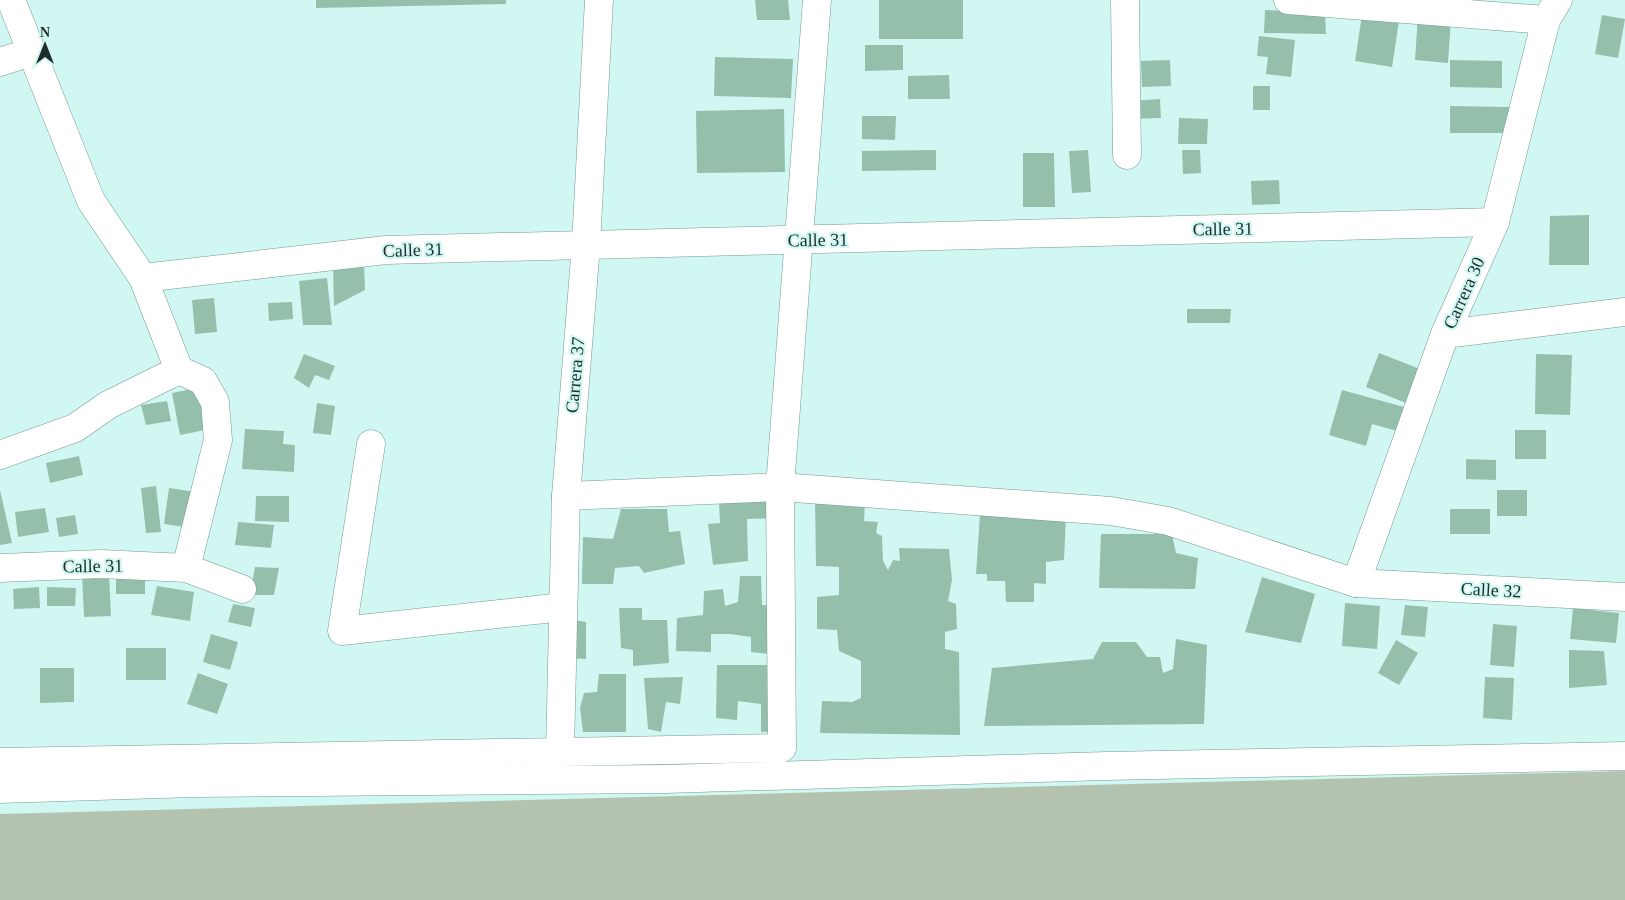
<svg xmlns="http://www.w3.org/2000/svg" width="1625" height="900" viewBox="0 0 1625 900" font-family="'Times New Roman',serif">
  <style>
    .green { fill: #b3c3af }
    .building { fill: #94c0ab }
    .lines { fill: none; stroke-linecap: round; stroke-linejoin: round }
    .minor-casing { stroke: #769995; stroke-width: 29 }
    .minor { stroke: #fff; stroke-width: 28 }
    .labels { text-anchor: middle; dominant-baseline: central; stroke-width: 4.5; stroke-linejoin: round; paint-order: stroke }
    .street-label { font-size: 18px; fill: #1e2d2b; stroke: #d1f7f3 }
  </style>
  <rect width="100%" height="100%" fill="#d1f7f3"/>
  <path class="green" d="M1625,771V900H0V814Z"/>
  <g class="building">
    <path d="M316,0H506V4L316,8Z"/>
    <path d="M755,0H788L790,20H757Z"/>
    <rect x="879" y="0" width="84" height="39"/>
    <path d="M1265,10L1325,13L1326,34L1264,33Z"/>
    <path d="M1362,15L1399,21L1392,67L1355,61Z"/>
    <path d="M1418,15L1451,18L1448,63L1415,60Z"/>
    <path d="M1602,15L1625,19L1618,58L1595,54Z"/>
    <path d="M1259,36L1295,40L1291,77L1266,74L1268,57L1257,56Z"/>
    <path d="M865,45H903V70L865,71Z"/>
    <path d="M715,57L793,59L791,98L714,96Z"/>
    <path d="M1170,60L1171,86L1142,87L1141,61Z"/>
    <path d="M1450,60L1502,61V88L1450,87Z"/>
    <path d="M949,75L950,99H908V76Z"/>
    <rect x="1253" y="86" width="17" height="24"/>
    <path d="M1160,99L1161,118L1132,119L1131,101Z"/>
    <path d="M1450,106L1509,107V133H1450Z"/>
    <path d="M784,109L785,172L697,173L696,111Z"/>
    <path d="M862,116H896L895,140L862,139Z"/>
    <path d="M1179,118L1208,119L1207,144H1178Z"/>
    <path d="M936,150V170L862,171V151Z"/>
    <path d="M1088,150L1091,192L1072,193L1069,151Z"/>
    <path d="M1182,150H1200L1201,173L1183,174Z"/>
    <path d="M1023,153H1054L1055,207H1023Z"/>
    <path d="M1279,180L1280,204L1252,205L1251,181Z"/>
    <path d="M1589,215V265H1549L1550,216Z"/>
    <path d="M333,265H364L365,290L334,306Z"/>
    <path d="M327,278L332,325H303L299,281Z"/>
    <path d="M214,298L217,332L195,334L192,300Z"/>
    <path d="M292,302L293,319L269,321L268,303Z"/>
    <path d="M1187,309H1231L1230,323H1187Z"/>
    <path d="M1379,353L1420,369L1406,403L1366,387Z"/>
    <path d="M304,354L335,366L329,380L315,375L309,388L294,378Z"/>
    <path d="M1536,354L1572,355L1570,415L1535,414Z"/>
    <path d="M202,387L210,429L180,435L172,393Z"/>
    <path d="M1342,390L1404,407L1397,431L1372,424L1366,446L1329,435Z"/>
    <path d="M167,401L171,421L146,425L141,405Z"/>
    <path d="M317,403L335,406L331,435L313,433Z"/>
    <path d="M245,429L284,431L283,444L295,445L294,472L242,469Z"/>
    <rect x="1515" y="430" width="31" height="29"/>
    <path d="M79,456L83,475L50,483L46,463Z"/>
    <path d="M1466,459L1496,460V480L1466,479Z"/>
    <path d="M156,486L161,532L146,533L141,488Z"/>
    <path d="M169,488L196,492L191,528L164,524Z"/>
    <path d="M0,490L12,543L0,545Z"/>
    <rect x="1497" y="490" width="30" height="26"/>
    <path d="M256,496H289V522L255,521Z"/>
    <path d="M815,496L865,500L864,521L878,522L876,533L882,536L883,561L888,570L893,560L900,561L899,548L949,549L952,580L948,601L956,604L957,629L945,632V649L959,652L960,735L820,733L822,701L852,702L861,698V661L839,651L837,630L817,629V597L839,595V567L816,566Z"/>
    <path d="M776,500L775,518L747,519L748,561L713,565L708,524L720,523L719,502Z"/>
    <path d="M45,508L49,532L18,537L15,512Z"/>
    <path d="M621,509H667L669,532L680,531L685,564L644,573L639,566L615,568L613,584H582L583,537L613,539Z"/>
    <rect x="1450" y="509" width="40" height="25"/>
    <path d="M980,514L1066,516L1064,560L1046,562V584L1034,583V602H1006L1005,581H987V574H976Z"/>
    <path d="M75,515L78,534L59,537L56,518Z"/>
    <path d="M238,522L274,525L271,548L235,545Z"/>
    <path d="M1101,534H1172L1176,553L1198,558L1195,589L1099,588Z"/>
    <path d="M255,567L279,568L274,595H250Z"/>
    <rect x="116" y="572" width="29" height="22"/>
    <path d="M109,573L111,616L84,617L82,574Z"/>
    <path d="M740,576H761L762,605L775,606L777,655L751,652V637L730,634H711V652L676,651L677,618L703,615L704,591L723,589L725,606L738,602Z"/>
    <path d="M1262,577L1315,594L1301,643L1245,632Z"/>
    <path d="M157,586L194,592L190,621L151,615Z"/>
    <path d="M39,587L40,608L14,609L13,589Z"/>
    <path d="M47,587L76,588L75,606H47Z"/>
    <path d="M1345,603L1380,606L1377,649L1342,646Z"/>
    <path d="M233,604L255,608L251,627L228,622Z"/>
    <path d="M1405,605L1428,607L1425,637L1401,635Z"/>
    <path d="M619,608H642V620H667L669,663L633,666V650L621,648Z"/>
    <path d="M1573,608L1619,613L1616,643L1570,639Z"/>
    <path d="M567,619L586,622V659L567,658Z"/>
    <path d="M1493,624L1517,626L1514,667L1490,665Z"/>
    <path d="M211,634L238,642L230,670L203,662Z"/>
    <path d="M1176,639L1207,645L1204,724L984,726L992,668L1093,659L1102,642H1136L1147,657H1160L1163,673L1173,669Z"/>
    <path d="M1396,640L1418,653L1399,685L1378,673Z"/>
    <rect x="126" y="648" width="40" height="32"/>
    <path d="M1569,650L1604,651L1607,685L1569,688Z"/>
    <path d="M717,665H778V731L761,732V704L738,701L737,720L716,718Z"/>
    <path d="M40,668H74V702L40,703Z"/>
    <path d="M198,673L228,684L217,714L187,704Z"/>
    <path d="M599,674H626V732H583L580,708L584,693L597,692Z"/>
    <path d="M683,677L680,704L666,702L661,732L648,729L644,678Z"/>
    <path d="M1485,677L1514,678L1512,720L1483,718Z"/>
  </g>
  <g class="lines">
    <g class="minor-casing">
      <g id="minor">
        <path d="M11,0L91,201L143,278L179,370"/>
        <path d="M1125,0L1127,155"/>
        <path d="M1288,0L1546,20"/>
        <path d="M0,62L31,52"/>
        <path d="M143,278L386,250L1495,222"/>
        <path d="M1445,334L1625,312"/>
        <path d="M179,370L203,381L215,402L218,440L186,568"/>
        <path d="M371,444L342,631L563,607"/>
        <path d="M0,455L75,428L108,405L179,370"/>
        <path d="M566,496L780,487L1111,511L1168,521L1356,583L1625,597"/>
        <path d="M0,568L101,564L186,568L242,589"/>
        <path d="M1356,583L1445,334L1495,222L1546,20L1558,0"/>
        <path d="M560,751L566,496L586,245L599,0"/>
        <path d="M0,762L782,748L780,487L817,0"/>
        <path d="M0,789L194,783L666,779L1106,766L1625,756"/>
      </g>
    </g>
    <use href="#minor" class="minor"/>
  </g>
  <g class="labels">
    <g class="street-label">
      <text transform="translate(1223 229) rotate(-1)">Calle 31</text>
      <text transform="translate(818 240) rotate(-1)">Calle 31</text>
      <text transform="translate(413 250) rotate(-2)">Calle 31</text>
      <text transform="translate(1464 293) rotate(-66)">Carrera 30</text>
      <text transform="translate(575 375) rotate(-85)">Carrera 37</text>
      <text transform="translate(93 566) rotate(-1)">Calle 31</text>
      <text transform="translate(1491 590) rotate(3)">Calle 32</text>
    </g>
  </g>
  <g transform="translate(45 45)" stroke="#d1f7f3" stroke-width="4" paint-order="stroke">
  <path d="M0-4L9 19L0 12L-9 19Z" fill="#1e2d2b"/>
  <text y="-8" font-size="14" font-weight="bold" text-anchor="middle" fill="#1e2d2b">N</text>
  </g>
</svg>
